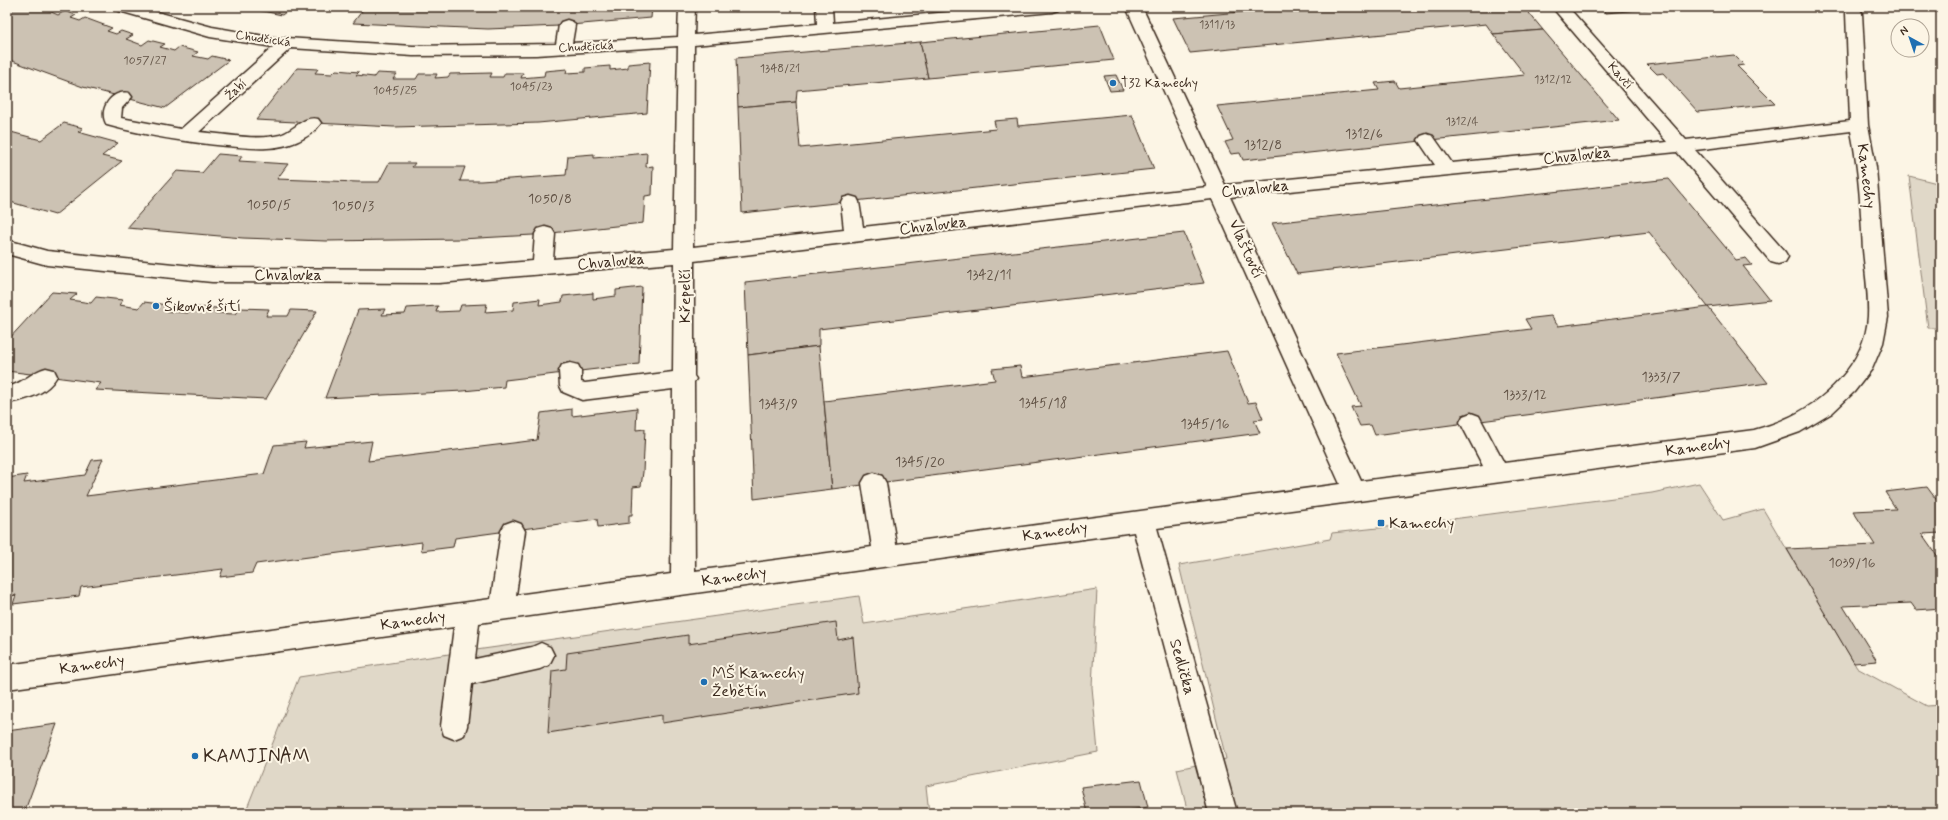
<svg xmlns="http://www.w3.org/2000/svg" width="1948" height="820" viewBox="0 0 1948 820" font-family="Mynerve,sans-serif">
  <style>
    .green { fill: #e0d8c8; stroke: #8e8173 }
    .building { fill: #ccc2b3; stroke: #3b2a1e }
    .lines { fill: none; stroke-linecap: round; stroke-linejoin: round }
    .minor-casing { stroke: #3b2a1e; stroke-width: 3 }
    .minor { fill: #fcf5e5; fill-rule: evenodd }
    .poi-dot { fill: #1f6fb2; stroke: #fcf5e5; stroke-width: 1.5 }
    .labels { text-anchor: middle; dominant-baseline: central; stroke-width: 4; stroke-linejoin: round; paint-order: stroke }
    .far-number-label { font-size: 12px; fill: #5f5043 }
    .far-street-label { font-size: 13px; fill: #3b2a1e; stroke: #fcf5e5 }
    .far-poi-label { font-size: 13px; fill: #3b2a1e; stroke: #fcf5e5; text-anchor: start }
    .number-label { font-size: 14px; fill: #5f5043 }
    .street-label { font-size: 16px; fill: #3b2a1e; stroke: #fcf5e5 }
    .poi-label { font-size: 16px; fill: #3b2a1e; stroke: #fcf5e5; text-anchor: start }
    .near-poi-label { font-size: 19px; fill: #3b2a1e; stroke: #fcf5e5; text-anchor: start }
  </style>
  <rect width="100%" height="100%" fill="#fcf5e5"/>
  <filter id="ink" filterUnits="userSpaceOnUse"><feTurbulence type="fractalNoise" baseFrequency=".025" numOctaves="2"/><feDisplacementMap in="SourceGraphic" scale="8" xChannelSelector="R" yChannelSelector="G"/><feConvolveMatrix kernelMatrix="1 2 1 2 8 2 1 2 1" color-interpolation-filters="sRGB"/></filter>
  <g filter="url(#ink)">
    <g class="green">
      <path d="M1909,176L1941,184V328H1928Z"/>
      <path d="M1699,483L1723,520L1763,509L1857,668L1927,706L1941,705V813H1188L1177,769L1226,759L1179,565L1330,539L1332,533L1414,524L1652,493Z"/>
      <path d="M1097,589L1092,687L1098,752L926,786L929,813H245L299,677L462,652L859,596L864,624Z"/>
    </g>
    <g class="building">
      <path d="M7,7H49L45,9L58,15L65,11L76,15L71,18L80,21L85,18L112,28L107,31L116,34L121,31L133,35L126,39L142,45L149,40L165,44L160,47L174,51L179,47L198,52L193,56L208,59L212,56L229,60L165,108L83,87L7,59Z"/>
      <path d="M243,7H292L282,15Z"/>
      <path d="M365,7H652L651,18L559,26L488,29L353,23Z"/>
      <path d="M734,7H783L734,11Z"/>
      <path d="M1296,7H1524L1543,30L1493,34L1486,24L1190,53L1173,18Z"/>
      <path d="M1601,7H1671L1606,13Z"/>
      <path d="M1100,25L1114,60L928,78L920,42Z"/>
      <path d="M1543,30L1619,120L1243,160L1240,153L1231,154L1225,142L1233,140L1217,106L1379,90L1375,83L1395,81L1399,88L1525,75L1493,34Z"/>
      <path d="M920,42L928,78L797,90L796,102L738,107L736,58Z"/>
      <path d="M1734,55L1744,65L1737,66L1775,104L1698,112L1663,73L1657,74L1647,64Z"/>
      <path d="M650,62L647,113L538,123L394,127L256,120L297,68L318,69L315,73L332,74L336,70L359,72L356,75L374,77L377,73L397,74L393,79H416L419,74H437L435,78L448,77L450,74L492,73L490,77H503L505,73H523L521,78L544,76L545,71L567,69L566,73L585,72V68L610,66V70L628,68V64Z"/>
      <path d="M1116,75L1123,90L1110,91L1104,76Z"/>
      <path d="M796,102L800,148L996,129L994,121L1017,119L1018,126L1132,115L1154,169L742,213L738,107Z"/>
      <path d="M64,123L83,128L78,132L118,143L102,156L122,161L55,215L7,201V131L41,140Z"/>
      <path d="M647,153L646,167L653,166L652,195L645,196L643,223L533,235L461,239L326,241L243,238L127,228L177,171L202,173L218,154L242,156L239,161L288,164L277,179L358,182H379L389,163H415L412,167H465L460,181H481L566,175L568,156L594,154V158Z"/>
      <path d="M1669,179L1736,260L1746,258L1752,265L1743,266L1770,300L1708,307L1649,232L1297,274L1272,223Z"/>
      <path d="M1184,233L1204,283L819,329V346L748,355L745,282Z"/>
      <path d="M642,287L639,364L505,380L504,387L463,391L325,398L358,310L385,309L382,315L405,314L407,308L438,306L436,312L459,311L461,305L487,304L485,312L513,310L514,302L540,299L539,305L562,302L563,296L593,293V299L616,296V290Z"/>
      <path d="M52,292L77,294L70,300L91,303L96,297L123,300L119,305L139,308L144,302L168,305L163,311L188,313L192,307L217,308L214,313L235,314L240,308L269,309L266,316H288L291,310L317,311L266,399L95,390L101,383L7,371V341Z"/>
      <path d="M1708,307L1768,383L1375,435L1371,425L1360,426L1351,407L1361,406L1336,353L1531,329L1525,319L1551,316L1558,326Z"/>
      <path d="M819,346L832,489L754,499L748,355Z"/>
      <path d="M1227,351L1248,403L1256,402L1263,419L1254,420L1260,433L832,489L824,401L995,380L992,369L1020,366L1022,377Z"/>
      <path d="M637,408L636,430L645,429L643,472L641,486L633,487L632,515H629V523L598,527L597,519L455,538L453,547L421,551L422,542L256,564L252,573L220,577L223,569L81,587L79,596L13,604L16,595L7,597V478L27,475L24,483L85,475L92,460L103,459L86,496L264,474L274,445L306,442L304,448L372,441L368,461L537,440L541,413L572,409V416Z"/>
      <path d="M1927,487L1941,506V533L1922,534L1941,561V608L1916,610L1911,603L1843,606L1877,661L1854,663L1787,549L1875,545L1853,511L1896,509L1885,492Z"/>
      <path d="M836,622L838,640L853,637L858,693L662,723V715L548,733L552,671L566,669L567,653L688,635V644Z"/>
      <path d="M57,724L24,813H7V731Z"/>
      <path d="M1141,780L1148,807L1115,813H1087L1081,787Z"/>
    </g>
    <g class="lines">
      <g class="minor-casing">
        <g id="minor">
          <path d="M114,7H139L212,27L270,37L413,46L556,44L559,25L561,22L567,20L573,22L575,25L572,43L678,37L679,7H695L694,35L817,24L816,7H832L833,23L1001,7H1060L1058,10L1052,12L694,45L693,247L844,230L841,202L843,198L850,196L857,198L859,202L863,227L1207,187L1126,7H1142L1225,185L1435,165L1418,140L1421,136L1427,134L1433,136L1452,163L1667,142L1552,7H1568L1686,140L1850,121L1846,13L1843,7H1859L1862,13L1868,125L1876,167L1888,317L1883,343L1872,369L1854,392L1832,413L1800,432L1755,448L1157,528L1237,813H1209L1134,532L479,623L475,659L532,647L541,643L550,647L554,655L549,665L540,669L472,684L467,726L464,735L454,739L444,735L441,726L454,627L7,689V665L491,599L501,531L505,524L513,521L521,524L525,531L516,595L671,574L673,389L582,400L563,392L560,386L559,371L562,365L570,363L578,365L581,371V382L585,383L673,372L674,263L439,283L212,282L47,265L7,254V240L47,251L212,268L439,269L533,261L535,234L538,229L545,227L552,229L555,234L553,259L674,249L678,46L536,55L413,56L291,48L199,132C225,134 255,141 280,135C294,131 304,115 318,119L321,123C309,140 287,147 267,148C254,149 240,147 227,146C186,142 147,136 107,125C97,110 112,89 129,93L132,97L122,108L121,118L181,129L273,47L210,37L116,10ZM1851,131C1859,171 1861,210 1863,250C1865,271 1869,295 1868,316C1866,363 1824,403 1783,420C1774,424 1764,427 1754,430L1504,463L1479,416L1471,413L1463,416L1460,422L1483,466L1361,481L1230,197L1677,152L1771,262L1778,264L1785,262L1788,257L1785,252L1695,150ZM1212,199L1340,484L896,544L886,483L882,476L874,473L866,476L862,483L872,547L695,571L694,382L696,379L694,376V261Z"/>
          <path d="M46,368L54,370L57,376C47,394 26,400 7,403V387C24,383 31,372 46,368Z"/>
        </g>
      </g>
      <use href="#minor" class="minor"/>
    </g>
  </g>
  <g class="poi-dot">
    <circle cx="1113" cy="83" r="4"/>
    <circle cx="156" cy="306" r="4"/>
    <rect x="1377" y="519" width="8" height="8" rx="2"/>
    <circle cx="704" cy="682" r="4"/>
    <circle cx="195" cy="756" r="4"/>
  </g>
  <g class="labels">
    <g class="far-number-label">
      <text x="1217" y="25">1311/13</text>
      <text x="145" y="61">1057/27</text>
      <text x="780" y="69">1348/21</text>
      <text x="1553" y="80">1312/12</text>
      <text x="531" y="87">1045/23</text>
      <text x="395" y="91">1045/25</text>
      <text x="1462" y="122">1312/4</text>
    </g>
    <g class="far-street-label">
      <text transform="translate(263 39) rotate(8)">Chudčická</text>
      <text transform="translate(586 47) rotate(-3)">Chudčická</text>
      <text transform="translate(1620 76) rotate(49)">Kavčí</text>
      <text transform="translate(236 90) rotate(-42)">Žabí</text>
    </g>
    <g class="far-poi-label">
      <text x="1121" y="83">T32 Kamechy</text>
    </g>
    <g class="number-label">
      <text x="1364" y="134">1312/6</text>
      <text x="1263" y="145">1312/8</text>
      <text x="550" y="199">1050/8</text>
      <text x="269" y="205">1050/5</text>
      <text x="353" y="206">1050/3</text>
      <text x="989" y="275">1342/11</text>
      <text x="1661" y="377">1333/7</text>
      <text x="1525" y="395">1333/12</text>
      <text x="1043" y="403">1345/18</text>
      <text x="778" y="404">1343/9</text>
      <text x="1205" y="424">1345/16</text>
      <text x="920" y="462">1345/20</text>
      <text x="1852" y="563">1039/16</text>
    </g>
    <g class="street-label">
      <text transform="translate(1577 156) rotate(-6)">Chvalovka</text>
      <text transform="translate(1866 176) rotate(83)">Kamechy</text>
      <text transform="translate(1255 189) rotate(-6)">Chvalovka</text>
      <text transform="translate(933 226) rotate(-7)">Chvalovka</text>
      <text transform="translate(1246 249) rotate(66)">Vlaštovčí</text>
      <text transform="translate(611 262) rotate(-5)">Chvalovka</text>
      <text x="288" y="275">Chvalovka</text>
      <text transform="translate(685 296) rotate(-90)">Křepelčí</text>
      <text transform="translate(1698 447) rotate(-8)">Kamechy</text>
      <text transform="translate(1055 532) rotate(-8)">Kamechy</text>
      <text transform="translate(734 577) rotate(-8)">Kamechy</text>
      <text transform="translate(413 621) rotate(-8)">Kamechy</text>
      <text transform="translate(92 665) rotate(-8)">Kamechy</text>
      <text transform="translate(1182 667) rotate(74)">Sedlička</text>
    </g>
    <g class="poi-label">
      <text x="164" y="306">Šikovné šití</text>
      <text x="1389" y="523">Kamechy</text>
      <text x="712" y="673">MŠ Kamechy<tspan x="712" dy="18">Žebětín</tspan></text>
    </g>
    <g class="near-poi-label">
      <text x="203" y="756">KAMJINAM</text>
    </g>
  </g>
  <rect width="1948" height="820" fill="none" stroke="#fcf5e5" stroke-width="24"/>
  <rect x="12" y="12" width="1924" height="796" fill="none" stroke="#3b2a1e" stroke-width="1.5" filter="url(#ink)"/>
  <g transform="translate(1910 38) rotate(320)"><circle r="19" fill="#fcf5e5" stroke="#afa495"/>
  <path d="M0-3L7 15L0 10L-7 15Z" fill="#1f6fb2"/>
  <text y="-6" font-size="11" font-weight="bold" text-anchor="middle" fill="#3b2a1e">N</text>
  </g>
</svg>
